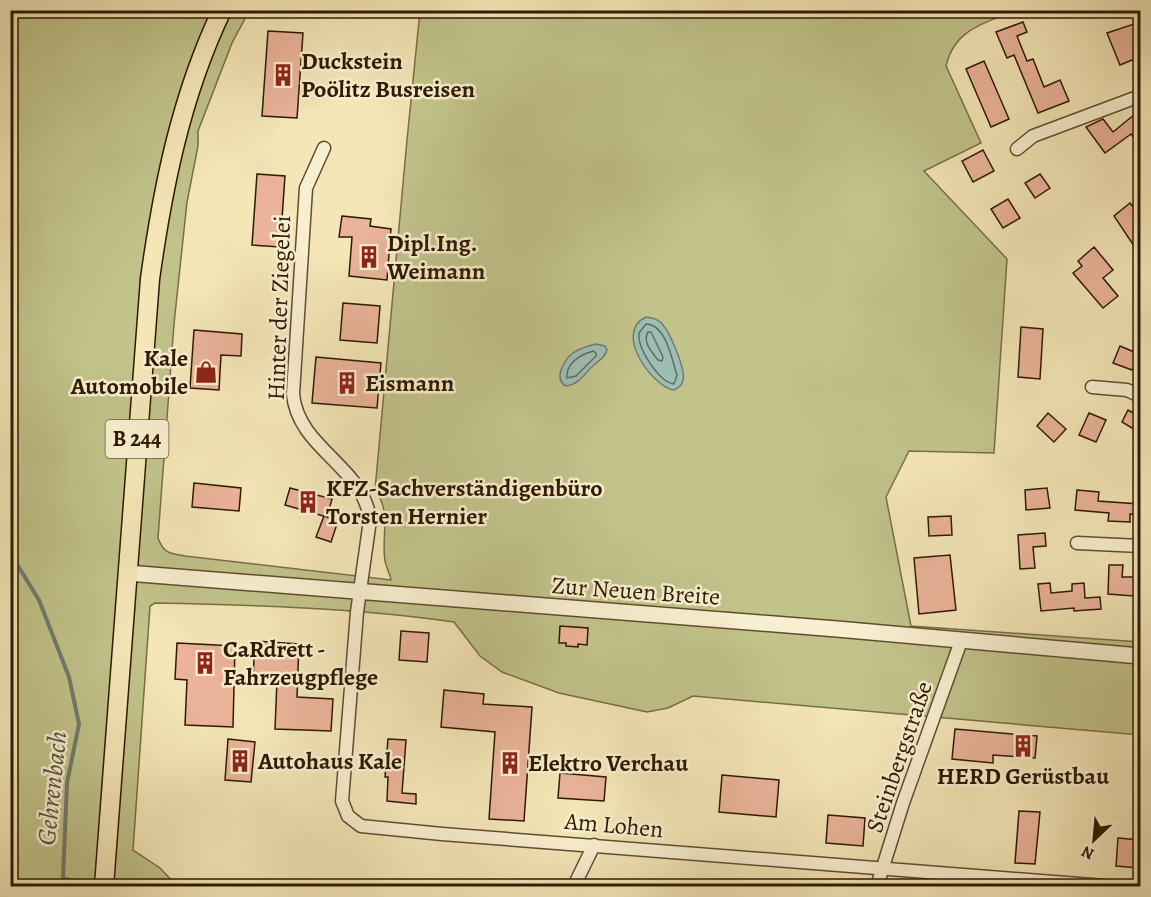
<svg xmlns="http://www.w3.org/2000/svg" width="1151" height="897" viewBox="0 0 1151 897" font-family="Alegreya,serif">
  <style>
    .green { fill: #c1c38a; stroke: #786e46; stroke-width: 1.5 }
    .water { fill: #9dbeb5; stroke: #717c6d; stroke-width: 1.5 }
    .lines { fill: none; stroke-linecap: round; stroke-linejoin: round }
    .shore { stroke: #666c5b; stroke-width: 1.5 }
    .stream { stroke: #717c6d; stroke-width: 4 }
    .building { fill: #eab39a; stroke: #2e1a01; stroke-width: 1.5 }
    .minor-casing { stroke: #604d2e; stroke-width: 15 }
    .tertiary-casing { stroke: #604d2e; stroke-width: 18 }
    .primary-casing { stroke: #2e1a01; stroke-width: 21 }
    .minor { stroke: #f8efd0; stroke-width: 12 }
    .tertiary { stroke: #f8efd0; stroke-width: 15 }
    .primary { stroke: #f4e6b7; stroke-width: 18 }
    .labels { text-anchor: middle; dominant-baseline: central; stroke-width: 5; stroke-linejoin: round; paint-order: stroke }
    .shield { fill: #f8efd0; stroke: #6b5a3f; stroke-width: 1.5 }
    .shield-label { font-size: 22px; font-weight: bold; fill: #2e1a01 }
    .poi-label { font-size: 24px; font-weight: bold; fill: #2e1a01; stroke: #f8efd0; text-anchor: start }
    .street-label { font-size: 24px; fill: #2e1a01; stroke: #f8efd0 }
    .water-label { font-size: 26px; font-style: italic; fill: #555340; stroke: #f8efd0 }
  </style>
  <rect width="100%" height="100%" fill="#f4e6b7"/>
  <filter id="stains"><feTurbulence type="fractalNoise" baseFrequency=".00333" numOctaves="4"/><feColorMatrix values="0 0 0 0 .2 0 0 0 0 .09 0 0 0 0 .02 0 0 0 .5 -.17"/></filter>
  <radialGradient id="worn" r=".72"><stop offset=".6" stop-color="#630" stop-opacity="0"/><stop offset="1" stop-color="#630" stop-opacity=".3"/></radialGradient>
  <path class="green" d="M10,11H249L232,43L198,131V146L187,202L174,324L158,538C164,554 170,553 185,556L391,580C390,574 386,567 385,561C381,536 392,512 375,490L407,140L420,11H1014C984,23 954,30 946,66L981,143L924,171L1007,259L994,453L909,451L886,497L911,626L1140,642V735L693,696L668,708L647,712L559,693L502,672L480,656L454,622C355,608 255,605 155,603L150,606L133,850L160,868L177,886H11Z"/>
  <g class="water">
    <path d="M646,317C653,318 659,319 663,325C670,333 686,370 683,380C682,386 678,388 674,390C654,388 612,333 646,317Z"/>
    <path d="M596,344L605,346L607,350C605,358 600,359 594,365C584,373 581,384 566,386C553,379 564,360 573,353C580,348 588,346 596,344Z"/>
  </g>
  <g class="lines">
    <g class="shore">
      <path d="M646,324C666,324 672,360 677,375L674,384C659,382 637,348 639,333Z"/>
      <path d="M648,332H651L663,357L662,361L658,360C652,352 642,342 648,332Z"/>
      <path d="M593,351L596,353V356L576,376L567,378C566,363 580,355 593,351Z"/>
    </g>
    <path class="stream" d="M10,553L39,600L69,677L79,724L67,783L63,878L81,884"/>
  </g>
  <g class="building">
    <path d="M1023,22L1027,32L1017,36L1027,61L1033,59L1044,87L1060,80L1069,101L1038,113L1014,55L1007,58L996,32Z"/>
    <path d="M1140,22V45L1134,48L1137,58L1120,65L1107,33Z"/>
    <path d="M268,31L303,33L297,118L262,116Z"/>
    <path d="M984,61L1009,119L991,127L966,69Z"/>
    <path d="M1140,110V146L1131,134L1105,153L1086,127L1103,119L1113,132Z"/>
    <path d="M983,150L994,171L973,182L962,161Z"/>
    <path d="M257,174L285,176L280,247L252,245Z"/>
    <path d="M1040,174L1050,188L1035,198L1025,183Z"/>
    <path d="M1008,199L1020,218L1003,228L991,209Z"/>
    <path d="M1130,203L1140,216V255L1114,216Z"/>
    <path d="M342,216L371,219L370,226L391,229L387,280L349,276L352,237H339Z"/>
    <path d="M1094,247L1113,270L1103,278L1118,296L1103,308L1073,273L1082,266L1078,261Z"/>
    <path d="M343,303L380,306L377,343L340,340Z"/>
    <path d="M1021,327L1043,329L1040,379L1018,377Z"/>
    <path d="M194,330L242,334L241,356L221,355L219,390L190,388Z"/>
    <path d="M1120,346L1139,354L1132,370L1113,363Z"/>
    <path d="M316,357L381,363L377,408L312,403Z"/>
    <path d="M1128,410L1140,417V433L1122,422Z"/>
    <path d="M1048,413L1066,429L1054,442L1037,426Z"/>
    <path d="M1089,413L1106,420L1096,442L1079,435Z"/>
    <path d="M194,483L241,488L239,511L192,507Z"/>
    <path d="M290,488L332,499L327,517L285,505Z"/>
    <path d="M1047,488L1050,508L1026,510L1025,490Z"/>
    <path d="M1077,490L1099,492L1098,501L1139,504L1138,514H1130V522L1108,521L1109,513L1075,510Z"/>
    <path d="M324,516L338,521L331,542L316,537Z"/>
    <path d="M951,516L952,535L929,536L928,517Z"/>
    <path d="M1045,533L1046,546L1033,547L1035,568L1020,569L1018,535Z"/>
    <path d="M950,555L956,610L919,614L914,558Z"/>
    <path d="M1109,565H1123L1122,577H1134V596L1108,594Z"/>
    <path d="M1050,583L1051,593L1072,591V584L1084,583L1085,598L1100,597L1101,609L1074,611V608L1041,611L1038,584Z"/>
    <path d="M560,626L588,628L587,645L578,644V647L566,646V643H559Z"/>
    <path d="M401,631L429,633L427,662L399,660Z"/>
    <path d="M255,641L299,644L297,697L333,699L331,731L275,729L277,680L253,678Z"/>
    <path d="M177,643L235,646L233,727L185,725L187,680L175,679Z"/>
    <path d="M444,690L484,694L483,704L532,707L524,821L489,819L495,732L441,727Z"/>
    <path d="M955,729L1037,736L1035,758L993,755V763L952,759Z"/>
    <path d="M228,739L255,742L251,782L225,780Z"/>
    <path d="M388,739L406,740L402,793L416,794V804L387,801L388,777H385Z"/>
    <path d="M560,773L606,777L604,801L558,798Z"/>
    <path d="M722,775L779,780L776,817L719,812Z"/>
    <path d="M1019,811L1040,812L1035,864L1015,863Z"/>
    <path d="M828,815L865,818L863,846L826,843Z"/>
    <path d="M1118,838L1140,840L1139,868L1116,866Z"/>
  </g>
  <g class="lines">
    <g class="minor-casing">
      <g id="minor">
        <path d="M324,148L306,188L293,394C298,449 364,466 370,520L357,612L342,801L348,816L361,826L442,834L1105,886"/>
        <path d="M1017,149L1033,136L1140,96"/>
        <path d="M1092,387L1127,390L1140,396"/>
        <path d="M1077,543L1140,546"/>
        <path d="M574,886L594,845"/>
        <path d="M877,886L903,803L961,641"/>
      </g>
    </g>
    <g class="tertiary-casing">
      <path id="tertiary" d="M127,573L837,629L1140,656"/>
    </g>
    <g class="primary-casing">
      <path id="primary" d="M104,886L150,279C163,186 181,96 222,10"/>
    </g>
    <use href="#minor" class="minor"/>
    <use href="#tertiary" class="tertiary"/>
    <use href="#primary" class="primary"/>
  </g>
  <defs>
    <g id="building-bare" transform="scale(1.8)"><path d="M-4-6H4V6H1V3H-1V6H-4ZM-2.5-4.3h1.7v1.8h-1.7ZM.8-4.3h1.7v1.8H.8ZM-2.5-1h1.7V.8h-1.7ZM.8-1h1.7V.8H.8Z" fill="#8f2418" stroke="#f8efd0" stroke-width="2.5" paint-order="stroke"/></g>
    <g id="shop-bare" transform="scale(1.8)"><path d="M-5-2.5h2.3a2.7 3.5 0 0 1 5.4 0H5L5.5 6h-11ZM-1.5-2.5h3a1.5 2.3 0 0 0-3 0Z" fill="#8f2418" stroke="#f8efd0" stroke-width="2.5" paint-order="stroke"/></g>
  </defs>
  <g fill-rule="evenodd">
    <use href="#building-bare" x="283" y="75"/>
    <use href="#building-bare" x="369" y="257"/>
    <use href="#shop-bare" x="206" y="372"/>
    <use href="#building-bare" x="347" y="383"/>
    <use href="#building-bare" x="308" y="502"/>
    <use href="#building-bare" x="205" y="663"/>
    <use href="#building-bare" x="1023" y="746"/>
    <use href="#building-bare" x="240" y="761"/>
    <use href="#building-bare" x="510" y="763"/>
  </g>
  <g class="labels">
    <rect class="shield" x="105.5" y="420" width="63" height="38" rx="4.5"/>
    <g class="shield-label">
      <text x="137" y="439">B 244</text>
    </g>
    <g class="poi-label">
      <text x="301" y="61">Duckstein<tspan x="301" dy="28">Poölitz Busreisen</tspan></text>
      <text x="387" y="243">Dipl.Ing.<tspan x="387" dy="28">Weimann</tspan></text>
      <text x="188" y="358" text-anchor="end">Kale<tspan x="188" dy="28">Automobile</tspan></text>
      <text x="365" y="383">Eismann</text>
      <text x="326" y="488">KFZ-Sachverständigenbüro<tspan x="326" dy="28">Torsten Hernier</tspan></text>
      <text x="223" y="649">CaRdrett -<tspan x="223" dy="28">Fahrzeugpflege</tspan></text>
      <text x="258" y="761">Autohaus Kale</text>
      <text x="528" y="763">Elektro Verchau</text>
      <text x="1023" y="776" text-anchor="middle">HERD Gerüstbau</text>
    </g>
    <g class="street-label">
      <text transform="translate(279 308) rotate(-88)">Hinter der Ziegelei</text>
      <text transform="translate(636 591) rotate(4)">Zur Neuen Breite</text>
      <text transform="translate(899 757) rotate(-71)">Steinbergstraße</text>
      <text transform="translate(614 825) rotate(5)">Am Lohen</text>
    </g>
    <g class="water-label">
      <text transform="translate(52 788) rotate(-84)">Gehrenbach</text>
    </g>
  </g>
  <rect width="1151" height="897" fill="none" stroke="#f4e6b7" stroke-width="36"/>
  <rect x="12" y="12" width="1127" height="873" fill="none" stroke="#2e1a01" stroke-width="3"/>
  <rect x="18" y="18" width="1115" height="861" fill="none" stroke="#2e1a01" stroke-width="1.5"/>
  <g transform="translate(1094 840) rotate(206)" stroke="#f8efd0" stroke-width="4.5" paint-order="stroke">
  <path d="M0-4.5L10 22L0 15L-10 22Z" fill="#2e1a01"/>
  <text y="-9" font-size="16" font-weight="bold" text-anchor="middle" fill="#2e1a01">N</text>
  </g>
  <rect width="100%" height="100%" filter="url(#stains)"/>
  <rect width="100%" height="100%" fill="url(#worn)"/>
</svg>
